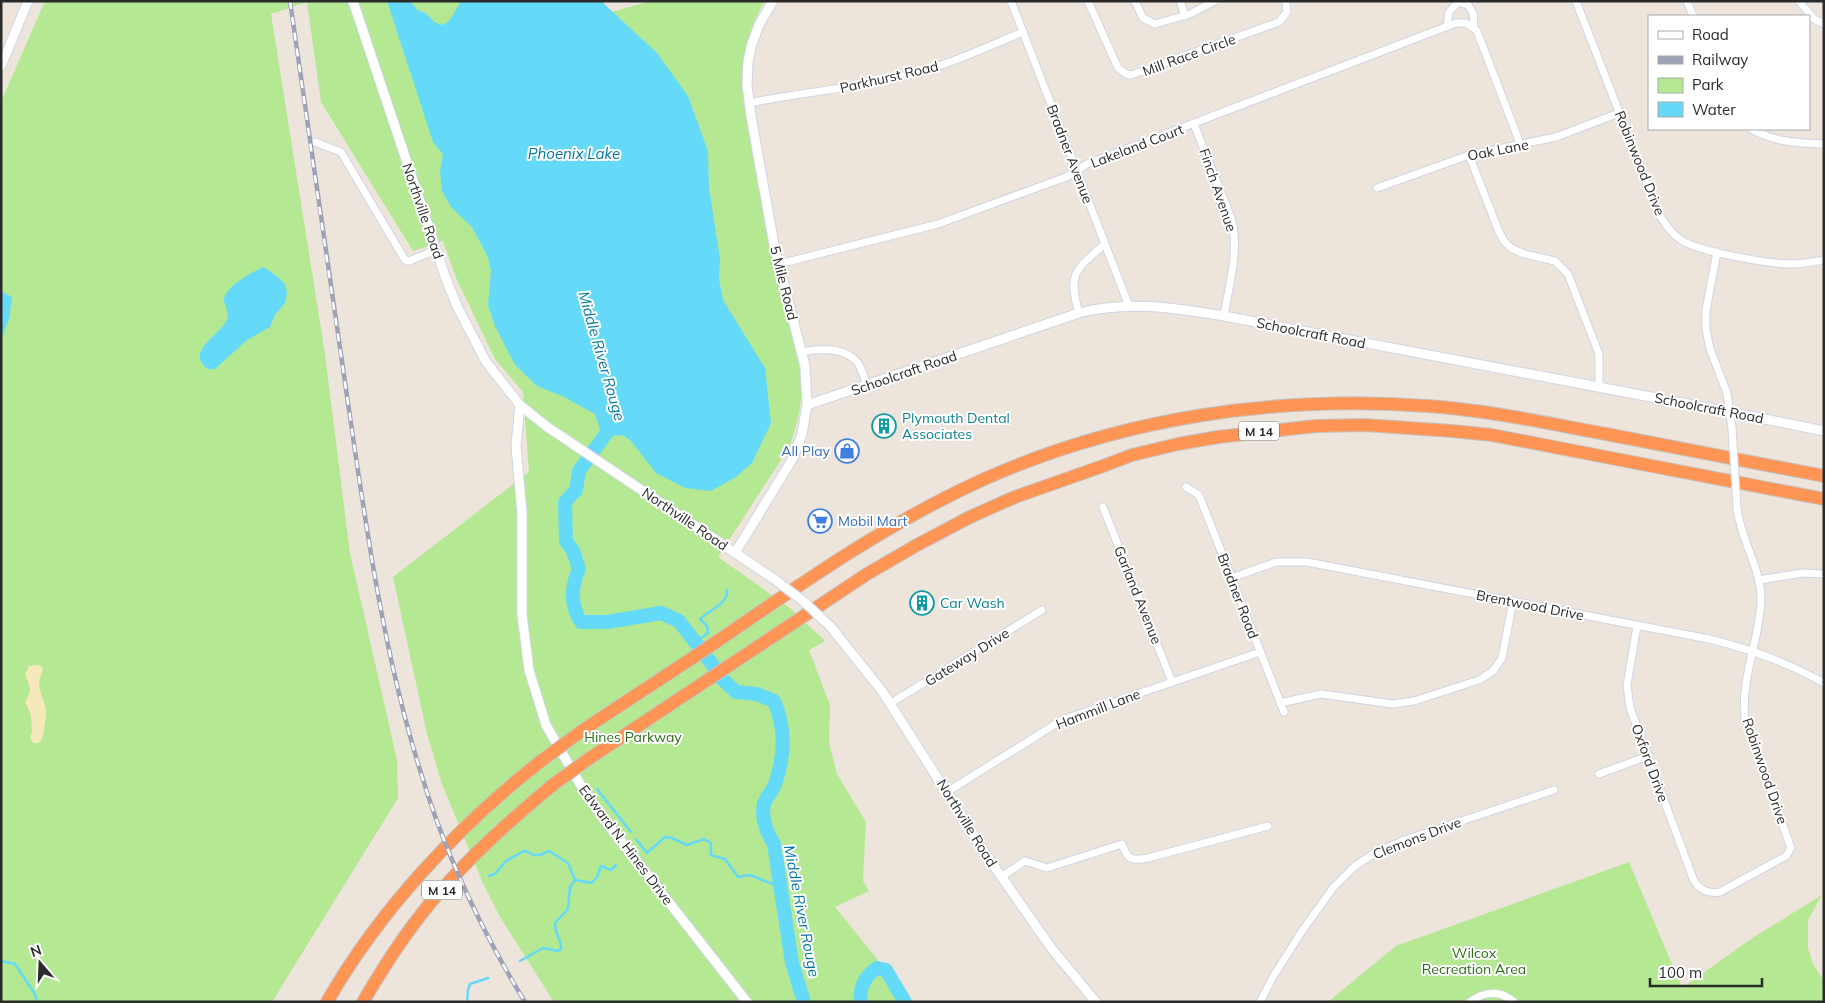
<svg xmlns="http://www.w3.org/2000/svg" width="1825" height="1003" viewBox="0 0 1825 1003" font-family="Mulish,sans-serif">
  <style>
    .green { fill: #b4e892 }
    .sand { fill: #f5e9bb }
    .water { fill: #65d9f8 }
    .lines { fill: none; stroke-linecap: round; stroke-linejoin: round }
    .stream { stroke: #65d9f8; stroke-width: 2.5 }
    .river { stroke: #65d9f8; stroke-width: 14 }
    .street-casing { stroke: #d0d5e4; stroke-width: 9 }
    .secondary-casing { stroke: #d0d5e4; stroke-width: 11 }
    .highway-casing { stroke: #c3c3c3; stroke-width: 14 }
    .street { stroke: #fff; stroke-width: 7 }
    .secondary { stroke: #fff; stroke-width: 9 }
    .highway { stroke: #ff9554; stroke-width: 12 }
    .rail-casing { stroke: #9da2b6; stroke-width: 4.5 }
    .rail { stroke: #fff; stroke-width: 2.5; stroke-dasharray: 8; stroke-linecap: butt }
    .street-bridge-casing { stroke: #d0d5e4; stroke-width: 9; stroke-linecap: butt }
    .secondary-bridge-casing { stroke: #d0d5e4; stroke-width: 11; stroke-linecap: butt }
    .highway-bridge-casing { stroke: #c3c3c3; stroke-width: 14; stroke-linecap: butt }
    .street-bridge { stroke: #fff; stroke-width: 7 }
    .secondary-bridge { stroke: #fff; stroke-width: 9 }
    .highway-bridge { stroke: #ff9554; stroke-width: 12 }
    .labels { text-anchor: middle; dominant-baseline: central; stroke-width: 4; stroke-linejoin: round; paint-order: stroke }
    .shield { fill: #fff; stroke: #6a6a6a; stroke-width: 1 }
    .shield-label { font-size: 12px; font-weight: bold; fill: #2a2a2a }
    .street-label { font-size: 14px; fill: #2a2a2a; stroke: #fff }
    .culture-label { font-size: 14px; fill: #0d838f; stroke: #fff; text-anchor: start }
    .shop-label { font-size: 14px; fill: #366cbe; stroke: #fff; text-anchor: end }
    .park-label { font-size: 14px; fill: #2b6d14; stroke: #fff }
    .water-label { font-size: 15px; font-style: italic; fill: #0376a5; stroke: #fff }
  </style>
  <rect width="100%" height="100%" fill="#ede4db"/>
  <g class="green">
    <path d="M45,1H601L611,12L651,1H765C745,33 740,68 744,104C753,153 760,204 771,253C781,297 804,353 801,398C800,415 795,430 790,446L718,557L790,608L825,641L809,650L830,705L829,742L837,774L866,822L863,881L869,891L835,907L912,1002H554L500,917L482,881L442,784L427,734L393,577L529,472L523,392L495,359L457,280L443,241L413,251L321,102L307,2L271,14L325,354L350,553L397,760L398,798L272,1002H1V102Z"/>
    <path d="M1629,862L1682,988L1754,937L1822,895L1808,920V948L1813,964L1824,981V1002H1328L1396,946Z"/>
  </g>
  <path class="sand" d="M40,665L43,668C42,674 39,679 39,684C41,702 49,702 45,724C43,732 45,737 38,743H33L30,737L32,732L31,715L25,702C33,689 30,687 25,674L29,666Z"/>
  <g class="water">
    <path d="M387,1H408L412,3L417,10L426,13L434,22L442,25L446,23L450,20L461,1H601L657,53L688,96L708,151L709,188L720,259L719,279L723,300L765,368L771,423L752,463L736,477L711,491L685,488L656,473L631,441L623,435L616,436L601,426L595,414L564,397L537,386L515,365L495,326L488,305L491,271L488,257L472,227L451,207L442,191L440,171L443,154L433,142Z"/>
    <path d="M264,267L279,278L285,284L287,293L285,303L275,315L270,327L247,340L215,369C211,370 208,370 205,367C188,351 218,335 225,323C231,315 226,310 224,301C223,288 253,271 264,267Z"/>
    <path d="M1,291L12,297L9,319L1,339Z"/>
  </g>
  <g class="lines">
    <g class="stream">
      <path d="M695,642L708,633L707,626L700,619C708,611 729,603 727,590"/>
      <path d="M597,789L631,832"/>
      <path d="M636,839L647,853L665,837L672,838L687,845L704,839L711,843V855L725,859L738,877L750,875L780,887"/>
      <path d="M489,876L495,874L506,861L522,852L526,851L534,855H540L549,851L568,863L575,880"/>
      <path d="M575,880L592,883L597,877L601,866L611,870L616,865"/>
      <path d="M1,961L15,964L35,994L37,1002"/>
      <path d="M520,961L543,948L558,951L561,949C562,940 554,933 555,923L568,909L570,887L575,880"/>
      <path d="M467,1002L468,990L470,984L488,978"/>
    </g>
    <g class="river">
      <path d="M602,413L608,431L579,471L576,490L565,502L566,541L573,551L579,569C571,587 570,605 581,622H607L661,613L679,621L712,664L718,675L736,692L757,694L774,701C786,729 785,755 775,784C773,791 766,797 764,804C761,818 767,833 774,844L792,963L804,1002"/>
      <path d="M861,1002C859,988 865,976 877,968L886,970L905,1002"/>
    </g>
    <g class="street-casing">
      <g id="street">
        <path d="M1011,1L1129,306"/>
        <path d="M1088,1L1118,68L1126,74L1131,75L1279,22L1287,12L1286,1"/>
        <path d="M1135,1L1143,18L1155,24L1190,14L1215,1"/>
        <path d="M1180,1L1185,16"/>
        <path d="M1576,1L1657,210C1663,222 1670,232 1681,240C1700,252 1765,263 1789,264C1801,264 1812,262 1824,260"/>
        <path d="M1687,1L1693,16"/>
        <path d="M1799,1L1814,19L1824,24"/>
        <path d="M1447,26L1449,12L1458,2L1468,5L1473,13L1474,28"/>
        <path d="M749,103C803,92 859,88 912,74C950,64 987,47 1023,32"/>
        <path d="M1194,124L1231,218C1240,249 1229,285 1224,316"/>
        <path d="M1751,129C1774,142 1797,143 1824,144"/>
        <path d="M315,142L341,152L405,260L409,261L436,250"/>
        <path d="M1469,155L1499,232L1504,241L1511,248L1524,254L1555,261L1568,274L1599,354V387"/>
        <path d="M1377,188L1469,155L1556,137L1619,113"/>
        <path d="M1717,252L1706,310V329L1710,349L1727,393L1732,428"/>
        <path d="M779,264L938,224L1066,177L1087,164L1456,23H1466L1477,31L1521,146"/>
        <path d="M1079,313C1067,273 1076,269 1105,244"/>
        <path d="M802,352C820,348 846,347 858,363C862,369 864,378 867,385"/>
        <path d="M1186,487L1199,495L1284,712"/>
        <path d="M1103,507L1172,682"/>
        <path d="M1231,578L1276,562H1307L1709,639C1750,649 1787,662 1824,683"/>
        <path d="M1759,580L1802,573L1824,574"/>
        <path d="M1637,626L1627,685L1630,708L1694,881C1701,891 1709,894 1720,892L1786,856L1791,848L1745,719C1740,678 1761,637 1761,597C1760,566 1740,538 1737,508"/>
        <path d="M891,703L1042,610"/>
        <path d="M1280,703L1321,694L1393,704L1414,701L1479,680L1493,671L1502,658L1513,601"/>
        <path d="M1599,774L1648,756"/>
        <path d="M947,792L1062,720L1260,652"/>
        <path d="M1001,877L1025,861L1047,868L1122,844C1128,860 1131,861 1148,858L1268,826"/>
        <path d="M1260,1002L1273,977L1302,931L1333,888L1355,866L1375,853L1405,840L1554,790"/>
        <path d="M1470,1002C1484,991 1500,990 1514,1002"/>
      </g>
    </g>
    <g class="secondary-casing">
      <g id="secondary">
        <path d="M353,1L446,279L457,306L486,362L520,405L546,426L774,579"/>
        <path d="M1,66L28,1"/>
        <path d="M520,405L516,446L522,513V614L529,670L546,725L580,784L603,818L747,1002"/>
        <path d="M807,405L1079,313C1127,300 1175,308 1224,316L1730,412L1824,431"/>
        <path d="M735,553L793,458L802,434L807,405L805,366L775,250L751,116L747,85L748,62L751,47L759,25L773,1"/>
        <path d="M830,626L882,691L989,859L1052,949L1096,1002"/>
      </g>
    </g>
    <g class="highway-casing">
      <g id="highway">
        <path d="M576,735C624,702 674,671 722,638C805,581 888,523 980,481C1119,418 1275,395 1427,406C1487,410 1546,423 1606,434C1678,448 1751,462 1824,476"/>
        <path d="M590,758L867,574L917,545L970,517L1015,497L1103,466L1132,455L1178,444L1218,437L1316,426L1365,425L1452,431L1492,435L1559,448L1824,499"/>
        <path d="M327,1002C379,911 458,826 541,761"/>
        <path d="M363,1002C385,964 415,919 445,886C478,849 515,816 554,784"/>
      </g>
    </g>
    <use href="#street" class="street"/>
    <use href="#secondary" class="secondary"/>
    <use href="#highway" class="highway"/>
    <g class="rail-casing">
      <path id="rail" d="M290,1C309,135 328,269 348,403C366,526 383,651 420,770C444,851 481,930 525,1002"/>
    </g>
    <use href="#rail" class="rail"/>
    <g class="street-bridge-casing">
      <path id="street-bridge" d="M1732,428L1737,508"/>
    </g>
    <g class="secondary-bridge-casing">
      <path id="secondary-bridge" d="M774,579L803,601L830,626"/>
    </g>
    <g class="highway-bridge-casing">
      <g id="highway-bridge">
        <path d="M541,761L576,735"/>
        <path d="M554,784L590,758"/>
      </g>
    </g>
    <use href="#street-bridge" class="street-bridge"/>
    <use href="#secondary-bridge" class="secondary-bridge"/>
    <use href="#highway-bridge" class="highway-bridge"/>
  </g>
  <defs>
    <g id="building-ring" transform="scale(1.25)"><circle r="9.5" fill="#fff" stroke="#0f9aa8" stroke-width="1.5"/><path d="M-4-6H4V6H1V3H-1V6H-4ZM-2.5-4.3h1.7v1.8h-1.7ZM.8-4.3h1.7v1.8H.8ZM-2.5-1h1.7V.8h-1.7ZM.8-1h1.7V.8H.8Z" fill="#0f9aa8"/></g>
    <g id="shop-ring" transform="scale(1.25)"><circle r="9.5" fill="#fff" stroke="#3f7fe0" stroke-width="1.5"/><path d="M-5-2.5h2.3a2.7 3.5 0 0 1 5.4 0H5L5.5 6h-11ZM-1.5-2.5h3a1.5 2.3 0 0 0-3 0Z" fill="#3f7fe0"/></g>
    <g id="supermarket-ring" transform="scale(1.25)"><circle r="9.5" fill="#fff" stroke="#3f7fe0" stroke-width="1.5"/><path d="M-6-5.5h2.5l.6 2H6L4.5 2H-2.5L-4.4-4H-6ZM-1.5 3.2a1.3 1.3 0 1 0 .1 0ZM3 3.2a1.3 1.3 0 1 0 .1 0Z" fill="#3f7fe0"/></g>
  </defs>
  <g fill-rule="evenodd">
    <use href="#building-ring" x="884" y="426"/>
    <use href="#shop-ring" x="847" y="451"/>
    <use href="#supermarket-ring" x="820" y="521"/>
    <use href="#building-ring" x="922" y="603"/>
  </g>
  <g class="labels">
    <g class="shield">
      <rect x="1239" y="421.5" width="40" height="19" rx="4"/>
      <rect x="422" y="880.5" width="40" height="19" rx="4"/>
    </g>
    <g class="shield-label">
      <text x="1259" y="431">M 14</text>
      <text x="442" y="890">M 14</text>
    </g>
    <g class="street-label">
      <text transform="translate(1189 55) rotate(-20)">Mill Race Circle</text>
      <text transform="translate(889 77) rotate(-13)">Parkhurst Road</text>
      <text transform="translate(1137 146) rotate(-21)">Lakeland Court</text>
      <text transform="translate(1498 150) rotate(-11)">Oak Lane</text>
      <text transform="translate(1070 154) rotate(69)">Bradner Avenue</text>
      <text transform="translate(1640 163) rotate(68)">Robinwood Drive</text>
      <text transform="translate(1218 190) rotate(71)">Finch Avenue</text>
      <text transform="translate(423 211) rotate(71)">Northville Road</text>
      <text transform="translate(784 283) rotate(76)">5 Mile Road</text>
      <text transform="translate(1311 333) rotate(11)">Schoolcraft Road</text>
      <text transform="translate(904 373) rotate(-19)">Schoolcraft Road</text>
      <text transform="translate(1709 408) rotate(11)">Schoolcraft Road</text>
      <text transform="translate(685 519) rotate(34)">Northville Road</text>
      <text transform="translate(1138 595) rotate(68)">Garland Avenue</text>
      <text transform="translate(1238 596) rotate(69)">Bradner Road</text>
      <text transform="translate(1530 605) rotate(11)">Brentwood Drive</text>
      <text transform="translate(967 657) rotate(-32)">Gateway Drive</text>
      <text transform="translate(1098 709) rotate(-21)">Hammill Lane</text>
      <text transform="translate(1650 763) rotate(70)">Oxford Drive</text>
      <text transform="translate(1765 771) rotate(71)">Robinwood Drive</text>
      <text transform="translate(967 823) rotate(58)">Northville Road</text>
      <text transform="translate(1417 838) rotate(-21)">Clemons Drive</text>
      <text transform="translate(626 845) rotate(53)">Edward N. Hines Drive</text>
    </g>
    <g class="culture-label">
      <text x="902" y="418">Plymouth Dental<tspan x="902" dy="16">Associates</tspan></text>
      <text x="940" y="603">Car Wash</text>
    </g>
    <g class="shop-label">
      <text x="830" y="451">All Play</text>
      <text x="838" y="521" text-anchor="start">Mobil Mart</text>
    </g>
    <g class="park-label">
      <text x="633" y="737">Hines Parkway</text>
      <text x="1474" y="953">Wilcox<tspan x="1474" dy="16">Recreation Area</tspan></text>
    </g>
    <g class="water-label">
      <text x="574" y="153">Phoenix Lake</text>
      <text transform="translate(602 356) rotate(74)">Middle River Rouge</text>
      <text transform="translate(802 911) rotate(79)">Middle River Rouge</text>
    </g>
  </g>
  <rect width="1825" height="1003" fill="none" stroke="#2a2a2a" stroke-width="5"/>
  <rect x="1648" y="15" width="162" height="115" fill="#ffffff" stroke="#aaaaaa"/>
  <rect x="1658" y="31" width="25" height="8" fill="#ffffff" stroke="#aaaaaa"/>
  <text x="1692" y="40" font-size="15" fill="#2a2a2a">Road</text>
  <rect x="1658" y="56" width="25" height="8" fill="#9da2b6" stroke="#aaaaaa"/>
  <text x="1692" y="65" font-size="15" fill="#2a2a2a">Railway</text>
  <rect x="1658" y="78" width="25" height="15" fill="#b4e892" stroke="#aaaaaa"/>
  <text x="1692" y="90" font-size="15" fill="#2a2a2a">Park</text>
  <rect x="1658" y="102" width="25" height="15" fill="#65d9f8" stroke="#aaaaaa"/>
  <text x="1692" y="115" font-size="15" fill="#2a2a2a">Water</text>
  <g transform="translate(40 963) rotate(341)" stroke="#ffffff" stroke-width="4" paint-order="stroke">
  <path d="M0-4L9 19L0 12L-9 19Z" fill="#2a2a2a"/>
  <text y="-8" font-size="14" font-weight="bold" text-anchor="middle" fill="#2a2a2a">N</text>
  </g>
  <path d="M1650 978v8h112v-8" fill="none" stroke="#2a2a2a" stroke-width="2.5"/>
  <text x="1658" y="978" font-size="15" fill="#2a2a2a" stroke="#ffffff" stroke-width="4" paint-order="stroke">100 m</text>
</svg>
